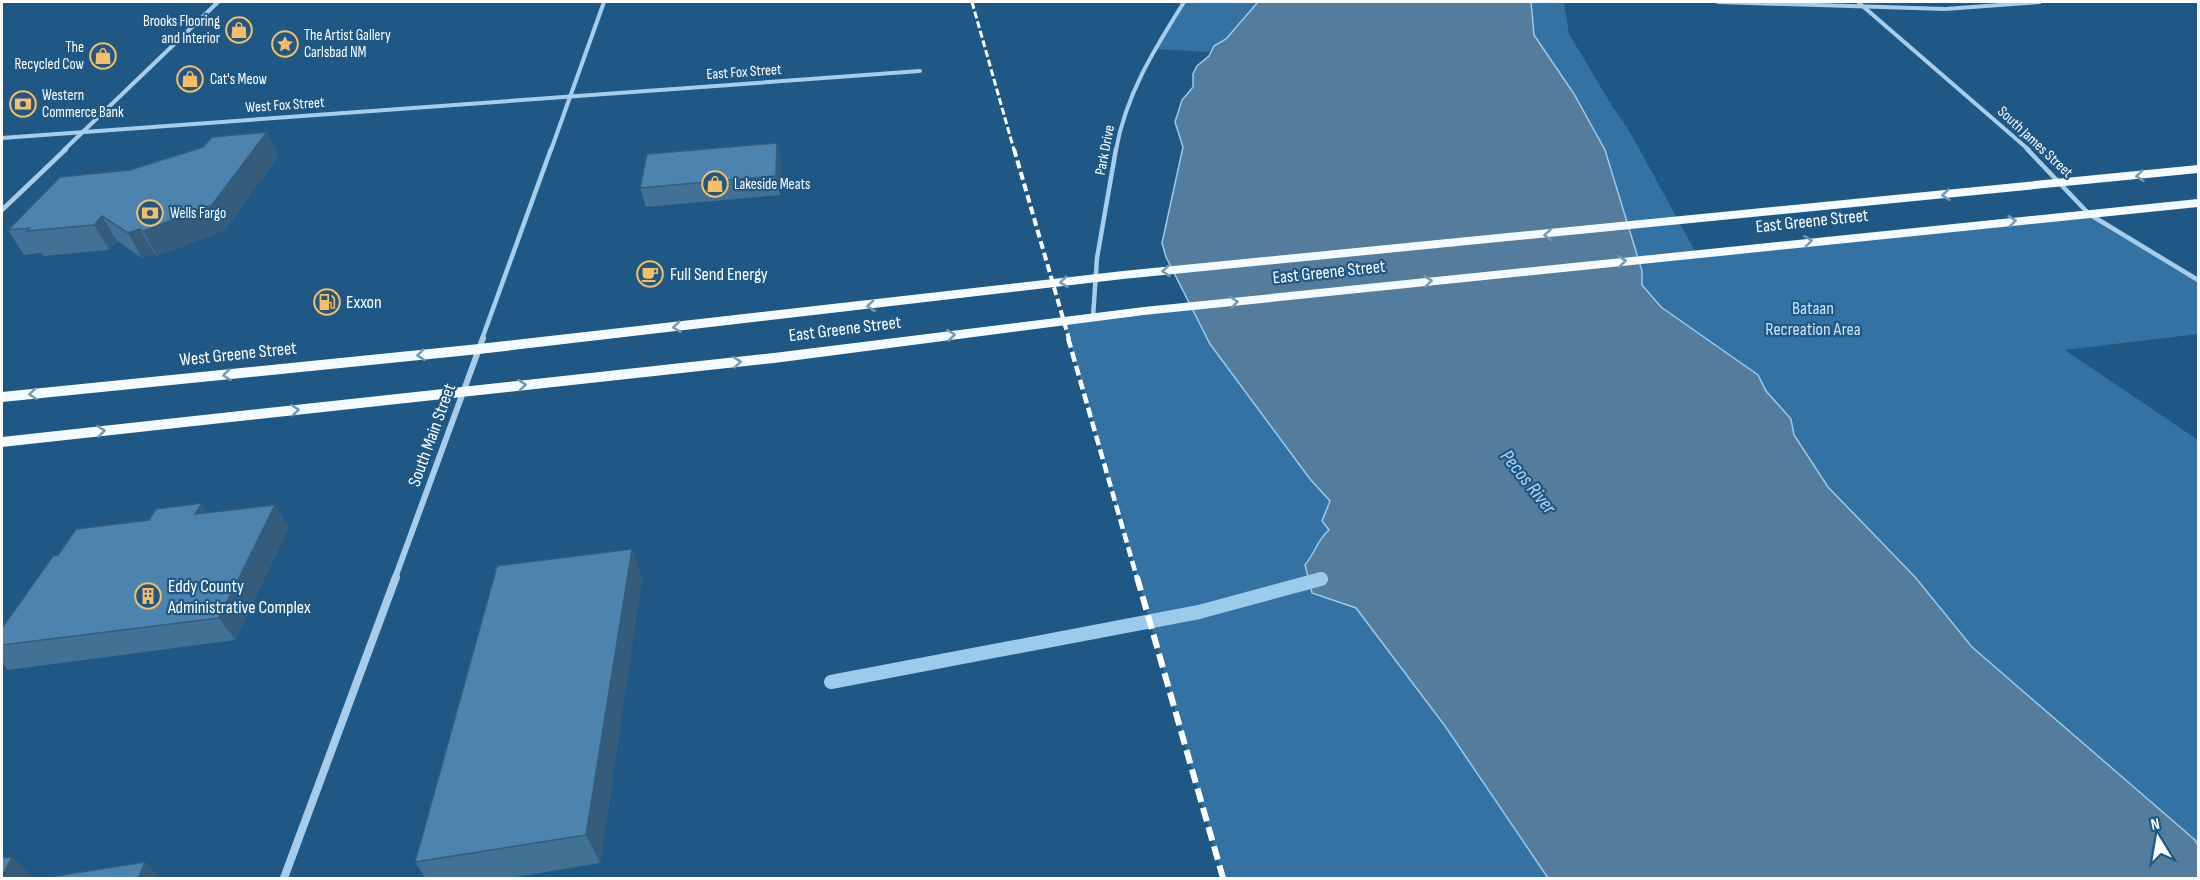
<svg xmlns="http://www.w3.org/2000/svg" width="2200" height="880" viewBox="0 0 2200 880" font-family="'Sofia Sans Condensed',sans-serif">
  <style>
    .green { fill: #3372a2 }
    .water { fill: #547c9c; stroke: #9bcaeb; stroke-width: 1.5 }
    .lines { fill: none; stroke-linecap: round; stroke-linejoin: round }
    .stream { stroke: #9bcaeb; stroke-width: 14 }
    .minor-far3 { stroke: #a7cdea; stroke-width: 4 }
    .minor-far2 { stroke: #a7cdea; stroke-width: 4.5 }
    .minor-far1 { stroke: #a7cdea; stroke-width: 6 }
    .minor { stroke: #a7cdea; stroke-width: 8 }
    .trunk { fill: #f5fafe; fill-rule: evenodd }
    .rail-far3 { stroke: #fff; stroke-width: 3; stroke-dasharray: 7 3; stroke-linecap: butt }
    .rail-far2 { stroke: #fff; stroke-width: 4; stroke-dasharray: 8 4; stroke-linecap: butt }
    .rail-far1 { stroke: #fff; stroke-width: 4.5; stroke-dasharray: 10 4.5; stroke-linecap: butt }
    .rail { stroke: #fff; stroke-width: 6; stroke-dasharray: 14 6; stroke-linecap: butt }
    .wall { fill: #417296 }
    .shaded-wall { fill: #355c7a }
    .building { fill: #4c84af; stroke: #355c7a; stroke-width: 1.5 }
    .oneway { stroke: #7599b5 }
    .labels { text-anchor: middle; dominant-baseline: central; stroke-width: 4.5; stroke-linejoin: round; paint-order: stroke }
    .far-poi-label { font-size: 15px; fill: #fff; stroke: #1f5885; text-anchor: start }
    .far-street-label { font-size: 15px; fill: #fff; stroke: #1f5885 }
    .street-label { font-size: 18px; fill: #fff; stroke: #1f5885 }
    .poi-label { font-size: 18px; fill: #fff; stroke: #1f5885; text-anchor: start }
    .park-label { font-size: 18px; fill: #cce5f7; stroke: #1f5885 }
    .water-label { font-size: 20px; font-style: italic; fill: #b3d7f1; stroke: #1f5885 }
  </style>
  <rect width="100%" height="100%" fill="#1f5885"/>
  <g class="green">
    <path d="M1184,2H1258L1226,39L1214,46L1209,52L1154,49Z"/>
    <path d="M1531,2H1564L1569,34L1609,101L1631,134L1696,253L2089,214L2198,280V334L2065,350L2198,440V845L2152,802L1972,647L1915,577L1828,487L1794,434L1791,419L1766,391L1758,375L1661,307L1642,285V271L1605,150L1574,94L1534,35Z"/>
    <path d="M1192,306L1210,344L1310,479L1330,501L1325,511L1329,530C1317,540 1315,553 1305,565L1312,593L1356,608L1445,726L1548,878H1223L1064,321Z"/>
  </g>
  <path class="water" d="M1258,2H1531L1534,35L1574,94L1605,150L1642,271V285L1661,307L1758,375L1766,391L1791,419L1794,435L1828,487L1915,577L1972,647L2195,840L2198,845V878H1548L1445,726L1356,608L1312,593L1305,565C1315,553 1317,540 1329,530L1322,521L1330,501L1310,479L1210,344L1166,257L1162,243L1183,147L1175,122L1182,100L1193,87V74L1197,66L1209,56L1214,46L1226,39Z"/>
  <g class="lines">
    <path class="stream" d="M831,682L1199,612L1321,579"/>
    <g class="minor-far3">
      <path d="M1718,2L1945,9L2040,2"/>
      <path d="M1858,2L2029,150"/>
      <path d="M2,138L920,71"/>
      <path d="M64,150L218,2"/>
      <path d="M551,150L604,2"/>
      <path d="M1116,150C1126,94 1154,50 1184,2"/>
    </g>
    <g class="minor-far2">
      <path d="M2027,149L2089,214L2198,280"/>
      <path d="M2,210L66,149"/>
      <path d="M1093,317L1097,258L1116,149"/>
      <path d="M482,339L551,149"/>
    </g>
    <path class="minor-far1" d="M395,578L483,338"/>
    <path class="minor" d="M284,878L396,577"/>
    <g class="trunk">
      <path d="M2198,165V173L1123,279L479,354L2,402V392L479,344L1123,271Z"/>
      <path d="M2198,199V207L1144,315L774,363L2,447V437L774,353L1144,307Z"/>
    </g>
    <path class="rail-far3" d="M972,2L1014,150"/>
    <path class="rail-far2" d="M1014,149L1069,339"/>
    <path class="rail-far1" d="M1068,338L1137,578"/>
    <path class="rail" d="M1137,577L1223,878"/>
  </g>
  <g class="wall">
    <path d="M777,143L781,162L780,195L646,207L640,188Z"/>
    <path d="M203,147L279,155L225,230L157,256L155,254L142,258L117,241L109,250L43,256L41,253L24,255L8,230L130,170Z"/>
    <path d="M275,505L289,527L235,640L8,670L2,662V628L58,555L208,513Z"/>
    <path d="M642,577L600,863L503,879H426L415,862Z"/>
  </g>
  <g class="shaded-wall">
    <path d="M267,132L279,155L225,230L157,256L143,231Z"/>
    <path d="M777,143L781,162L780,195L776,176Z"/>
    <path d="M102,216L117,241L109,250L94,225Z"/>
    <path d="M140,229L155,254L142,258L128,233Z"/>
    <path d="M202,503L216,525L195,514Z"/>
    <path d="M275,505L289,527L235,640L219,618Z"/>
    <path d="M632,549L642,577L600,863L586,835Z"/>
    <path d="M12,857L36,879H2V876Z"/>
    <path d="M145,862L161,879H138Z"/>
  </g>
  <g class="building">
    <path d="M267,132L212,205L143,231L140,229L128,233L102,216L94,225L27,231L30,228L8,230L60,177L130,170L203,147L212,137Z"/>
    <path d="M777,143L776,176L640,188L647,154Z"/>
    <path d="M202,503L195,514L275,505L219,618L2,645V628L53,556L58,555L76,529L149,520L156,509Z"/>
    <path d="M632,549L586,835L415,862L497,566Z"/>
    <path d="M12,857L2,876V858Z"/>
    <path d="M145,862L138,879H38Z"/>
  </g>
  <defs><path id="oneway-chevron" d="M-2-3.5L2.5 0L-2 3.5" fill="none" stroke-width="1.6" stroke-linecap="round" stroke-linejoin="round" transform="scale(1.5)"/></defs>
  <g class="oneway">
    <use href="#oneway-chevron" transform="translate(2140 176) rotate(174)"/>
    <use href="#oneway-chevron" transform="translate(1946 195) rotate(174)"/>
    <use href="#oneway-chevron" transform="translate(2012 221) rotate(-6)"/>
    <use href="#oneway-chevron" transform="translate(1548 235) rotate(175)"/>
    <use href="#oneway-chevron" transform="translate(1808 241) rotate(-6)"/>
    <use href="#oneway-chevron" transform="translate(1622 261) rotate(-6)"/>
    <use href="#oneway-chevron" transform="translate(1166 271) rotate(175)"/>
    <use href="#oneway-chevron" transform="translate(1428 281) rotate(-6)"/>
    <use href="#oneway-chevron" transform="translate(1064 282) rotate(174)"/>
    <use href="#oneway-chevron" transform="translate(1234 302) rotate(-6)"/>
    <use href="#oneway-chevron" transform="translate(871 306) rotate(173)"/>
    <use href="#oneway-chevron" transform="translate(677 327) rotate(174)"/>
    <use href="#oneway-chevron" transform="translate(951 335) rotate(-7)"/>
    <use href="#oneway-chevron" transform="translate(421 355) rotate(174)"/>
    <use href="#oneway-chevron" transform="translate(737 362) rotate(-6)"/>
    <use href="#oneway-chevron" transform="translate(227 375) rotate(174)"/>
    <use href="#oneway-chevron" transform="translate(522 385) rotate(-6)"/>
    <use href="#oneway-chevron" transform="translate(33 394) rotate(174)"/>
    <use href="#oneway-chevron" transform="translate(295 410) rotate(-6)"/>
    <use href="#oneway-chevron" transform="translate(101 431) rotate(-6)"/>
  </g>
  <defs>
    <g id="shop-ring" transform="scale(1.35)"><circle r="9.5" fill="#1f5885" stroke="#f7bd67" stroke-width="1.5"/><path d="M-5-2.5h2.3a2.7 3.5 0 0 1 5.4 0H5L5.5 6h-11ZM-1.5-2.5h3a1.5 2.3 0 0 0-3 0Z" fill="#f7bd67"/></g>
    <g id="sight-ring" transform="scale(1.35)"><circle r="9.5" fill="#1f5885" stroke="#f7bd67" stroke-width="1.5"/><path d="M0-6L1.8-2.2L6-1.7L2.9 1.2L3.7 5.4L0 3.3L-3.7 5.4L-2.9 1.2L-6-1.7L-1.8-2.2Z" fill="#f7bd67"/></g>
    <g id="bank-ring" transform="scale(1.35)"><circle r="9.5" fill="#1f5885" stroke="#f7bd67" stroke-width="1.5"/><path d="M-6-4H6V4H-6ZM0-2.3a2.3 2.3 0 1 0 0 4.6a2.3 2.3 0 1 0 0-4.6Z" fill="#f7bd67"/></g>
    <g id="cafe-ring" transform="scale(1.35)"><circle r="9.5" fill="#1f5885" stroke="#f7bd67" stroke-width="1.5"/><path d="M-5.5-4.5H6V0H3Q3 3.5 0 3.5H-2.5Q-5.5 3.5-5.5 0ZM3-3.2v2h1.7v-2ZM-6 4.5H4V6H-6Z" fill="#f7bd67"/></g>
    <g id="fuel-ring" transform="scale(1.35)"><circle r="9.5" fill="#1f5885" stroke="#f7bd67" stroke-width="1.5"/><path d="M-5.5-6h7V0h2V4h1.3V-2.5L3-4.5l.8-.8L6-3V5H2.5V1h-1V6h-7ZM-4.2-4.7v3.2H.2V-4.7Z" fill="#f7bd67"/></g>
    <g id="building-ring" transform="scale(1.35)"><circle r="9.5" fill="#1f5885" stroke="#f7bd67" stroke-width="1.5"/><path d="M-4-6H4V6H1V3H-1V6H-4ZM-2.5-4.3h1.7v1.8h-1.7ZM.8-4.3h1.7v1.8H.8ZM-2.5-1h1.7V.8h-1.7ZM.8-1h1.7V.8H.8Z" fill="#f7bd67"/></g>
  </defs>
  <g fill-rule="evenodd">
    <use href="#shop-ring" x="239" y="30"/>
    <use href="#sight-ring" x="285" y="44"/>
    <use href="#shop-ring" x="103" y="56"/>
    <use href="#shop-ring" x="190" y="79"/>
    <use href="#bank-ring" x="23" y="104"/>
    <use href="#shop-ring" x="715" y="184"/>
    <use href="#bank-ring" x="150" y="213"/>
    <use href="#cafe-ring" x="650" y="274"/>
    <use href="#fuel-ring" x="327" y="302"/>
    <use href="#building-ring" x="148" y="596"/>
  </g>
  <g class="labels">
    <g class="far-poi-label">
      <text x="220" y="21" text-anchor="end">Brooks Flooring<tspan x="220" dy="17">and Interior</tspan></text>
      <text x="304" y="35">The Artist Gallery<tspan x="304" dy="17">Carlsbad NM</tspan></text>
      <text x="84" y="47" text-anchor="end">The<tspan x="84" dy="17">Recycled Cow</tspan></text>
      <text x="210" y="79">Cat's Meow</text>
      <text x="42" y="95">Western<tspan x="42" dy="17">Commerce Bank</tspan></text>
      <text x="734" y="184">Lakeside Meats</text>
      <text x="170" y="213">Wells Fargo</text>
    </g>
    <g class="far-street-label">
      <text transform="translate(744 72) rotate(-4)">East Fox Street</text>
      <text transform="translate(285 105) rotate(-4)">West Fox Street</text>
      <text transform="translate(2035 142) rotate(43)">South James Street</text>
      <text transform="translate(1105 150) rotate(-79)">Park Drive</text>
    </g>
    <g class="street-label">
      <text transform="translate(1812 221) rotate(-6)">East Greene Street</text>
      <text transform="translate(1329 272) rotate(-6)">East Greene Street</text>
      <text transform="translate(845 329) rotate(-7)">East Greene Street</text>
      <text transform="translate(238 354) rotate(-6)">West Greene Street</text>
      <text transform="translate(432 435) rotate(-70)">South Main Street</text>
    </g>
    <g class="poi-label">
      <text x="670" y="274">Full Send Energy</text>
      <text x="346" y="302">Exxon</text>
      <text x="168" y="586">Eddy County<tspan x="168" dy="21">Administrative Complex</tspan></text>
    </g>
    <g class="park-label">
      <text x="1813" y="308">Bataan<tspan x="1813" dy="21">Recreation Area</tspan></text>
    </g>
    <g class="water-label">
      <text transform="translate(1528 482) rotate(51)">Pecos River</text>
    </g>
  </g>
  <rect width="2200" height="880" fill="none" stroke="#ffffff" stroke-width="6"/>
  <g transform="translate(2158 838) rotate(349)" stroke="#1f5885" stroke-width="4.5" paint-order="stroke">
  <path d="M0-4.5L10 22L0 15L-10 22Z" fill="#ffffff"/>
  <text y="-9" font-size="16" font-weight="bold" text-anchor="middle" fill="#ffffff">N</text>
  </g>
</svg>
